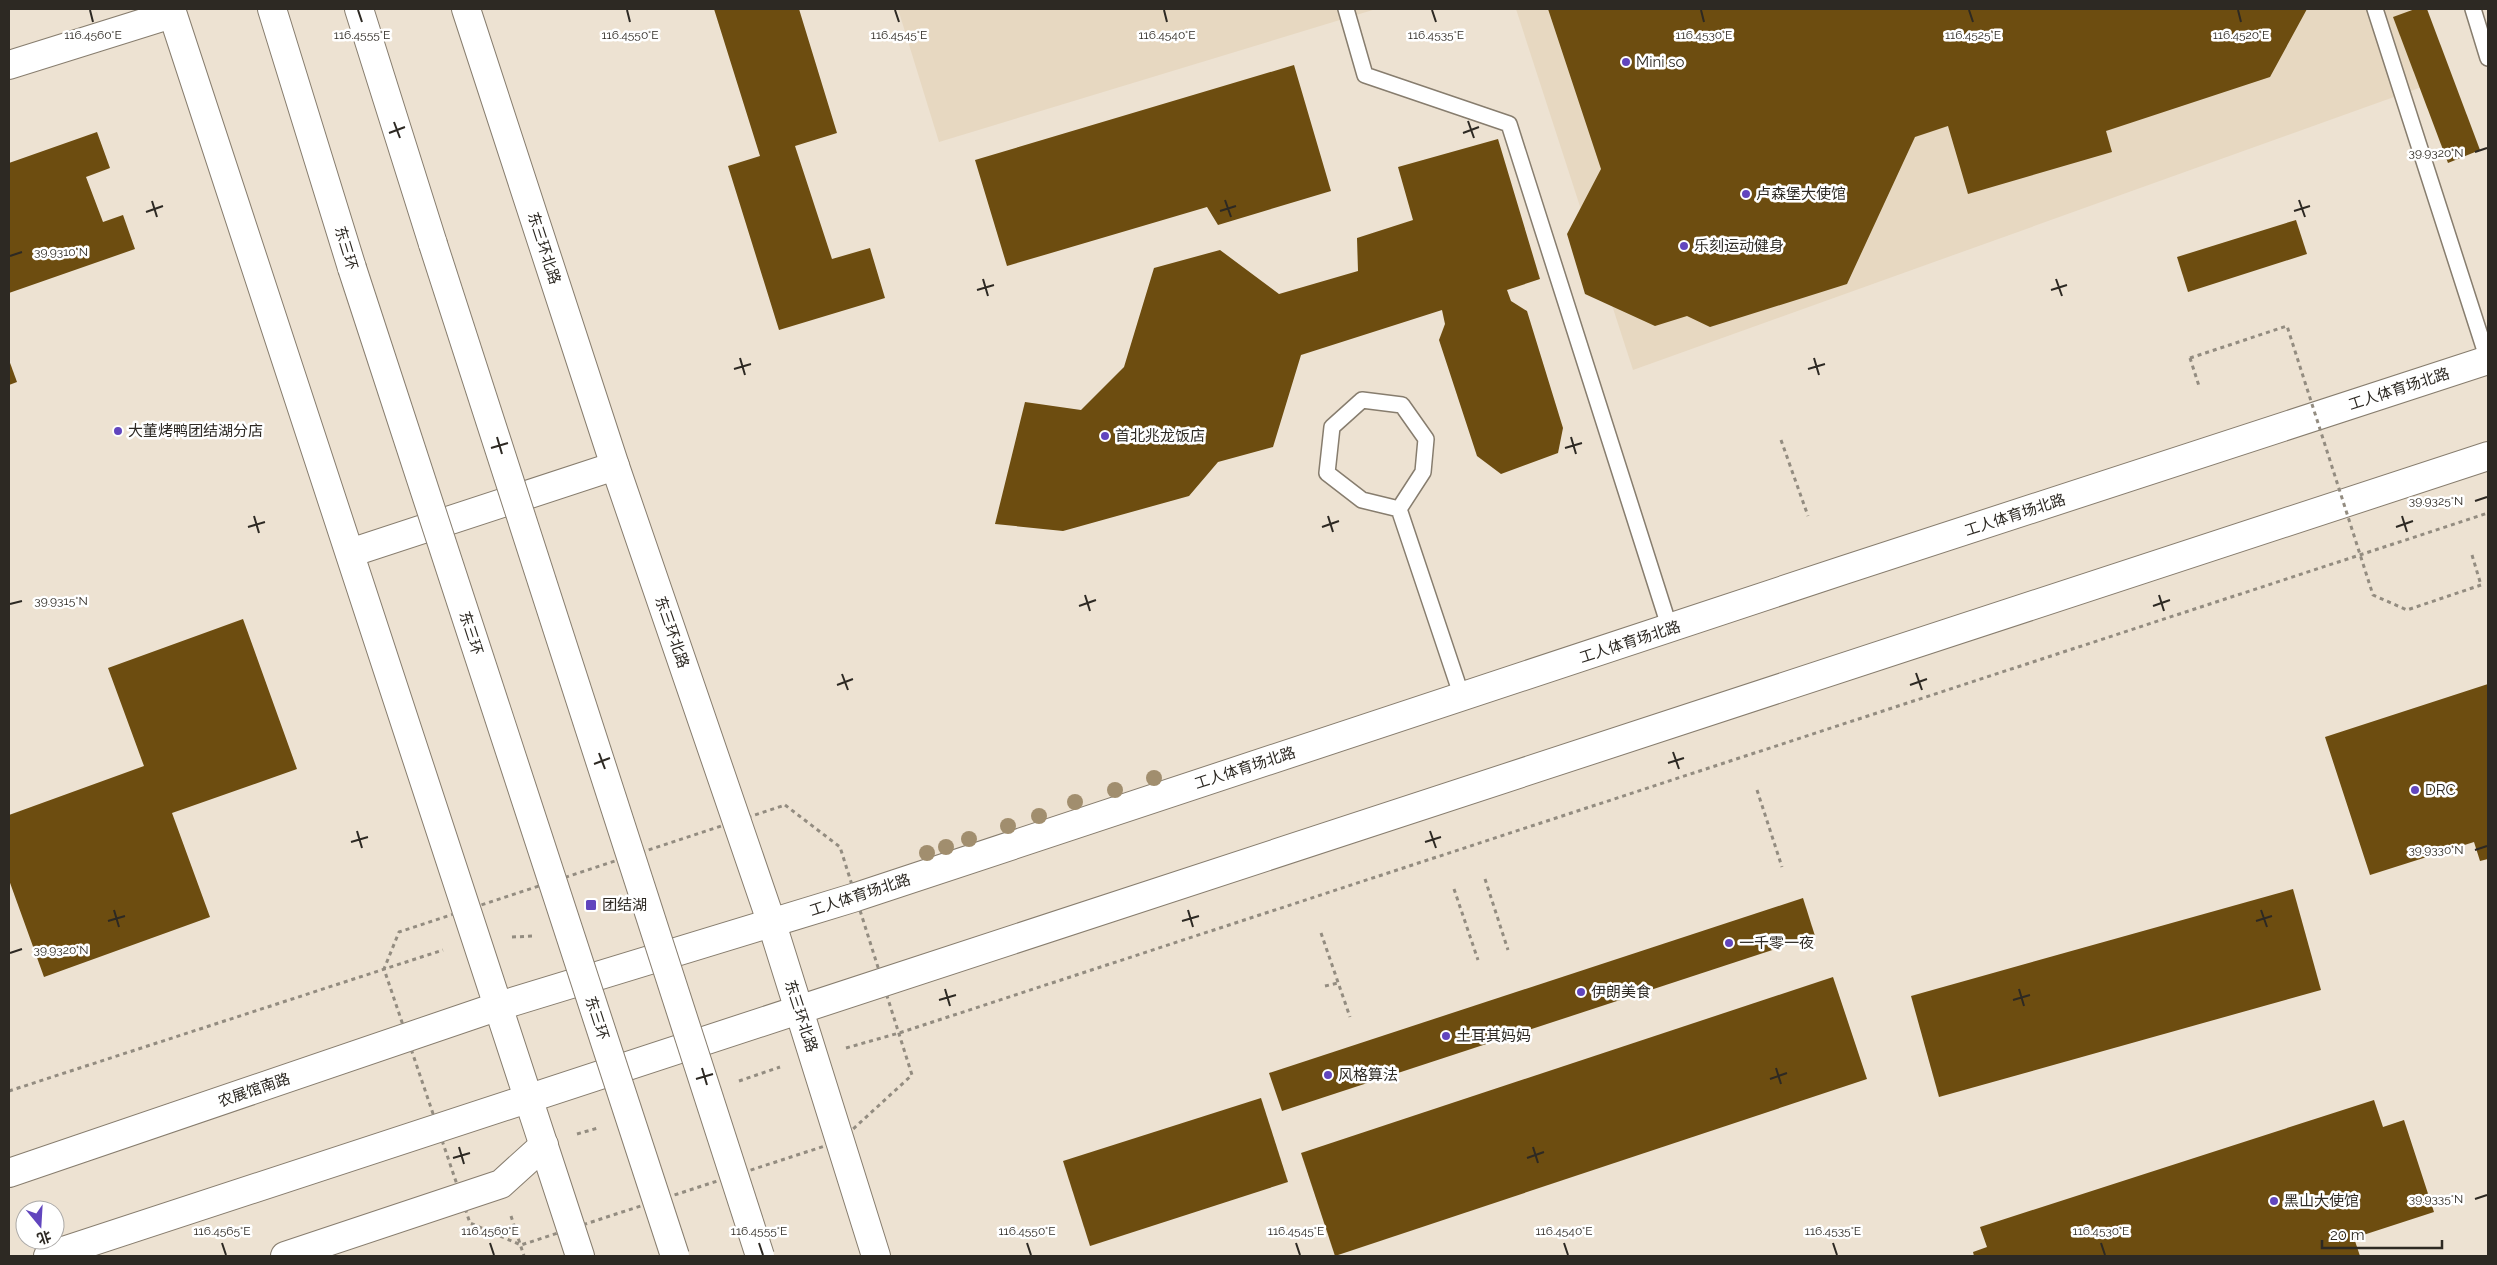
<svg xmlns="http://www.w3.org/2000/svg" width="2497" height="1265" viewBox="0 0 2497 1265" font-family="Raleway,'Noto Sans SC',sans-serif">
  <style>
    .built { fill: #e7d8c1 }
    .building { fill: #6d4d10 }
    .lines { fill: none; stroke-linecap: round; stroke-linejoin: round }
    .lane-casing { stroke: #877d6e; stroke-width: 18 }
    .street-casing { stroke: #877d6e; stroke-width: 30 }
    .secondary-casing { stroke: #877d6e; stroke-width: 30 }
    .primary-casing { stroke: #877d6e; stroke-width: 30 }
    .highway-casing { stroke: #877d6e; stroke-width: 30 }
    .path { stroke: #938c80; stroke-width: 3; stroke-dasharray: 4 4; stroke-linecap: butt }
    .lane { stroke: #fff; stroke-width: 15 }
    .street { stroke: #fff; stroke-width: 28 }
    .secondary { stroke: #fff; stroke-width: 28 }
    .primary { stroke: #fff; stroke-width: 28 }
    .highway { stroke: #fff; stroke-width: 28 }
    .highway-bridge-casing { stroke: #877d6e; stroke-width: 30; stroke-linecap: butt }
    .path-bridge { stroke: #938c80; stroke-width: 3; stroke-dasharray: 4 4; stroke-linecap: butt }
    .highway-bridge { stroke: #fff; stroke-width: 28 }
    .tree { fill: #a18e6e }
    .ticks { fill: none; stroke: #2d2923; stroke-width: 2 }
    .poi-dot { fill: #6145be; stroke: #fff; stroke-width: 2 }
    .labels { text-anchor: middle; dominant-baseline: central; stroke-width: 5; stroke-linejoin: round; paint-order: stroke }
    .poi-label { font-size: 15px; fill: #2d2923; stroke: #fff; text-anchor: start }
    .street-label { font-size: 15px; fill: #2d2923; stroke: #fff }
    .ticks-label { font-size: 12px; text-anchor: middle; fill: #2d2923; stroke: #fff; stroke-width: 5; stroke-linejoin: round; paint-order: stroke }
  </style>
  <rect width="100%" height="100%" fill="#ede2d2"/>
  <g class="built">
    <path d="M898,9H1376L939,142Z"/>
    <path d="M1516,9H2409L2433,83L1633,370Z"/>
  </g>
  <g class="building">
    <path d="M714,9H799L837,133L795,146L832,259L870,248L885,298L779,330L728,166L760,156Z"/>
    <path d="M1548,9H2307L2270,77L2106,131L2112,152L1968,194L1948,126L1915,137L1847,284L1710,327L1687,316L1655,326L1585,294L1567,234L1601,169Z"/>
    <path d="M2415,9H2427L2480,150L2448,163L2393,17Z"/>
    <path d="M1294,65L1331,191L1218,225L1207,207L1007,266L975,160Z"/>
    <path d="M97,132L110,168L86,177L103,222L123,215L135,249L9,293V163Z"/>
    <path d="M1498,139L1540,279L1507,290L1511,301L1527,311L1563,428L1558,453L1501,474L1477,456L1439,340L1445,324L1442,310L1301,355L1273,447L1218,462L1189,496L1063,531L995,524L1025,402L1081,410L1124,367L1154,268L1220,250L1279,294L1358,271L1357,238L1413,220L1398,167Z"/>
    <path d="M2296,220L2307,254L2188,292L2177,257Z"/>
    <path d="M9,360L17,382L9,385Z"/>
    <path d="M243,619L297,769L172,813L210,917L44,977L9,880V815L144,766L108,668Z"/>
    <path d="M2488,684V859L2480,861L2474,842L2370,875L2325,737Z"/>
    <path d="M2293,889L2321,990L1939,1097L1911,996Z"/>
    <path d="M1803,898L1815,936L1282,1111L1269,1073Z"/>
    <path d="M1833,977L1867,1079L1335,1256L1301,1153Z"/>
    <path d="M1261,1098L1288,1182L1090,1246L1063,1161Z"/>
    <path d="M2374,1100L2383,1127L2404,1120L2434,1212L2354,1238L2360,1256H1974L1973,1252L1987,1247L1980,1227Z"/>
  </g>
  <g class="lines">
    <g class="lane-casing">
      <g id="lane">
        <path d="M1346,9L1365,75L1509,124L1670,629"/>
        <path d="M2375,9L2488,360"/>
        <path d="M2473,9L2488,58"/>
        <path d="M1399,509L1362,500L1327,473L1332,427L1362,400L1402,405L1426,439L1423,472L1399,509L1462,697"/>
      </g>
    </g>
    <g class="street-casing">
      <path id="street" d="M9,65L172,14"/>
    </g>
    <g class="secondary-casing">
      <g id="secondary">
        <path d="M171,9L580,1256"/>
        <path d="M466,9L615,466L772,924L876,1256"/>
        <path d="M350,553L615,466"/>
        <path d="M285,1256L501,1184L544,1145"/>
      </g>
    </g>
    <g class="primary-casing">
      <g id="primary">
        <path d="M9,1173L499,1006L856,897L1844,570L2488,360"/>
        <path d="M48,1256L2488,456"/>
      </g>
    </g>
    <g class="highway-casing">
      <g id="highway">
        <path d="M272,9L352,268"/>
        <path d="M359,9L433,244"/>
      </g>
    </g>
    <g class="path">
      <path d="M2190,358L2199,386"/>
      <path d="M1781,440L1808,516"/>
      <path d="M2472,555L2481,585"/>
      <path d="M1757,790L1782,867"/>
      <path d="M785,805L840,847L912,1075L840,1141L521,1245L470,1223L384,969L399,932Z"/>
      <path d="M1485,879L1508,950"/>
      <path d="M1454,889L1478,960"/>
      <path d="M1321,933L1350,1017"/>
      <path d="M512,937L534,936"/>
      <path d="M1325,986L1338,983"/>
      <path d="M846,1048L899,1033L2488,513"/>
      <path d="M739,1081L780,1067"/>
      <path d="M9,1091L443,950"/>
      <path d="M577,1134L598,1128"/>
      <path d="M511,1216L524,1256"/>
    </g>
    <use href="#lane" class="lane"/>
    <use href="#street" class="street"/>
    <use href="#secondary" class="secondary"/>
    <use href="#primary" class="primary"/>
    <use href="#highway" class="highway"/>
    <g class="highway-bridge-casing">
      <g id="highway-bridge">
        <path d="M433,244L760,1256"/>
        <path d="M352,268L675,1256"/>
      </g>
    </g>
    <path class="path-bridge" d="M2190,358L2287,326L2373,595L2407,610L2481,585"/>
    <use href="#highway-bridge" class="highway-bridge"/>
  </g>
  <g class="tree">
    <circle cx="1154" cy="778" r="8"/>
    <circle cx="1115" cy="790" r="8"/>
    <circle cx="1075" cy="802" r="8"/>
    <circle cx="1039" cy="816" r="8"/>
    <circle cx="1008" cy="826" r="8"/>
    <circle cx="969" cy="839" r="8"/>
    <circle cx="946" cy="847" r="8"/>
    <circle cx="927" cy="853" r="8"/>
  </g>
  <path class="ticks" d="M90,10L93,22M358,10L362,22M627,10L630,22M895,10L899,22M1164,10L1167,22M1432,10L1436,22M1701,10L1704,22M1969,10L1973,22M2238,10L2241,22M1468,121L1474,138M394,122L400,138M389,133L405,127M1463,133L1479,127M2475,152L2487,148M1225,200L1231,217M2299,200L2305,217M152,201L157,217M1220,211L1236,206M2294,211L2310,206M146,212L163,206M10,256L22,252M983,279L988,296M2056,279L2062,296M977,290L994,285M2051,290L2067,285M740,358L745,375M1814,358L1819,375M734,369L751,364M1808,369L1825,364M497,437L502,454M1571,437L1576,454M491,448L508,443M1565,448L1582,443M2475,501L2487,497M254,516L259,533M1328,516L1333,532M2402,516L2407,532M248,527L265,522M1322,527L1339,521M2396,527L2413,521M1085,595L1090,611M2159,595L2164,611M10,604L22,601M1079,606L1096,600M2153,606L2170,600M1916,673L1922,690M842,674L848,690M837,685L853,679M1910,685L1927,679M1673,752L1679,769M599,753L605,769M1668,763L1684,758M594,764L610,758M357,831L362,848M1430,831L1436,848M351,842L368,837M1425,842L1441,837M2475,850L2487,846M114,910L119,927M1188,910L1193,927M2261,910L2267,927M108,921L125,916M1182,921L1199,916M2256,921L2272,916M10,953L22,949M945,989L950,1006M2019,989L2024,1006M939,1000L956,995M2013,1000L2030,995M702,1068L707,1085M1776,1068L1781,1084M696,1079L713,1074M1770,1079L1787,1073M459,1147L464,1164M1533,1147L1538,1163M453,1158L470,1153M1527,1158L1544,1152M2475,1199L2487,1195M222,1243L226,1255M490,1243L494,1255M759,1243L763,1255M1027,1243L1031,1255M1296,1243L1300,1255M1564,1243L1568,1255M1833,1243L1837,1255M2101,1243L2105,1255"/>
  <g class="poi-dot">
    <circle cx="1626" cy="62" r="5"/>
    <circle cx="1746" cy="194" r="5"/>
    <circle cx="1684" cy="246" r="5"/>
    <circle cx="118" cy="431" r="5"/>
    <circle cx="1105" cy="436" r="5"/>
    <circle cx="2415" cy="790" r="5"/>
    <rect x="585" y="899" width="12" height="12" rx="2.5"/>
    <circle cx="1729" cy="943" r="5"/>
    <circle cx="1581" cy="992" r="5"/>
    <circle cx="1446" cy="1036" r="5"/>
    <circle cx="1328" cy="1075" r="5"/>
    <circle cx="2274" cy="1201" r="5"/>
  </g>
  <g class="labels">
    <g class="poi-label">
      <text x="1636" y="62">Mini so</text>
      <text x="1756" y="194">卢森堡大使馆</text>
      <text x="1694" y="246">乐刻运动健身</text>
      <text x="128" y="431">大董烤鸭团结湖分店</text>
      <text x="1115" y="436">首北兆龙饭店</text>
      <text x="2425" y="790">DRC</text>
      <text x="602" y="905">团结湖</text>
      <text x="1739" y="943">一千零一夜</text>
      <text x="1591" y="992">伊朗美食</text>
      <text x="1456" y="1036">土耳其妈妈</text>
      <text x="1338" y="1075">风格算法</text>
      <text x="2284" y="1201">黑山大使馆</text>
    </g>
    <g class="street-label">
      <text transform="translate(346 248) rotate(73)">东三环</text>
      <text transform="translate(544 248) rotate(72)">东三环北路</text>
      <text transform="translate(2399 389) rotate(-18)">工人体育场北路</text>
      <text transform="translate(2015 515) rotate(-18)">工人体育场北路</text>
      <text transform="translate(672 632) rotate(71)">东三环北路</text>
      <text transform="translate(471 633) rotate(72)">东三环</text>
      <text transform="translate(1630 642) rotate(-18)">工人体育场北路</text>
      <text transform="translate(1245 768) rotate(-18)">工人体育场北路</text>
      <text transform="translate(860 895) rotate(-18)">工人体育场北路</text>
      <text transform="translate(801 1016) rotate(72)">东三环北路</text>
      <text transform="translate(597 1018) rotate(72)">东三环</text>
      <text transform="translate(254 1090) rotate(-19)">农展馆南路</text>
    </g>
  </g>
  <g class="ticks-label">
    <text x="93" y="39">116.4560°E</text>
    <text x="362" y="39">116.4555°E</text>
    <text x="630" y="39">116.4550°E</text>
    <text x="899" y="39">116.4545°E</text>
    <text x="1167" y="39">116.4540°E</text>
    <text x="1436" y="39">116.4535°E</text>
    <text x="1704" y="39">116.4530°E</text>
    <text x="1973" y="39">116.4525°E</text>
    <text x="2241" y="39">116.4520°E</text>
    <text x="2436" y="157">39.9320°N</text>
    <text x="61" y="256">39.9310°N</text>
    <text x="2436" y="505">39.9325°N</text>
    <text x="61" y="605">39.9315°N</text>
    <text x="2436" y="854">39.9330°N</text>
    <text x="61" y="954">39.9320°N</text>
    <text x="2436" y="1203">39.9335°N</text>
    <text x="222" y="1235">116.4565°E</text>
    <text x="490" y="1235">116.4560°E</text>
    <text x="759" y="1235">116.4555°E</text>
    <text x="1027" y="1235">116.4550°E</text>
    <text x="1296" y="1235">116.4545°E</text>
    <text x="1564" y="1235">116.4540°E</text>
    <text x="1833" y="1235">116.4535°E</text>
    <text x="2101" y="1235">116.4530°E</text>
  </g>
  <rect width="2497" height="1265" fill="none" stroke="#2d2923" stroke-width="20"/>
  <g transform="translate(40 1225) rotate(162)"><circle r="24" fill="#ffffff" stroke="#aba9a7"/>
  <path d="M0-4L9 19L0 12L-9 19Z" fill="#6145be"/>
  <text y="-8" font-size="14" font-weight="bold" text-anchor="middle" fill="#2d2923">北</text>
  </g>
  <path d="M2322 1240v8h120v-8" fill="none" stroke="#2d2923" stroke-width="2.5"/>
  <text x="2330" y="1240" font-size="15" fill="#2d2923" stroke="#ffffff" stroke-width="4" paint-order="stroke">20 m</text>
</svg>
